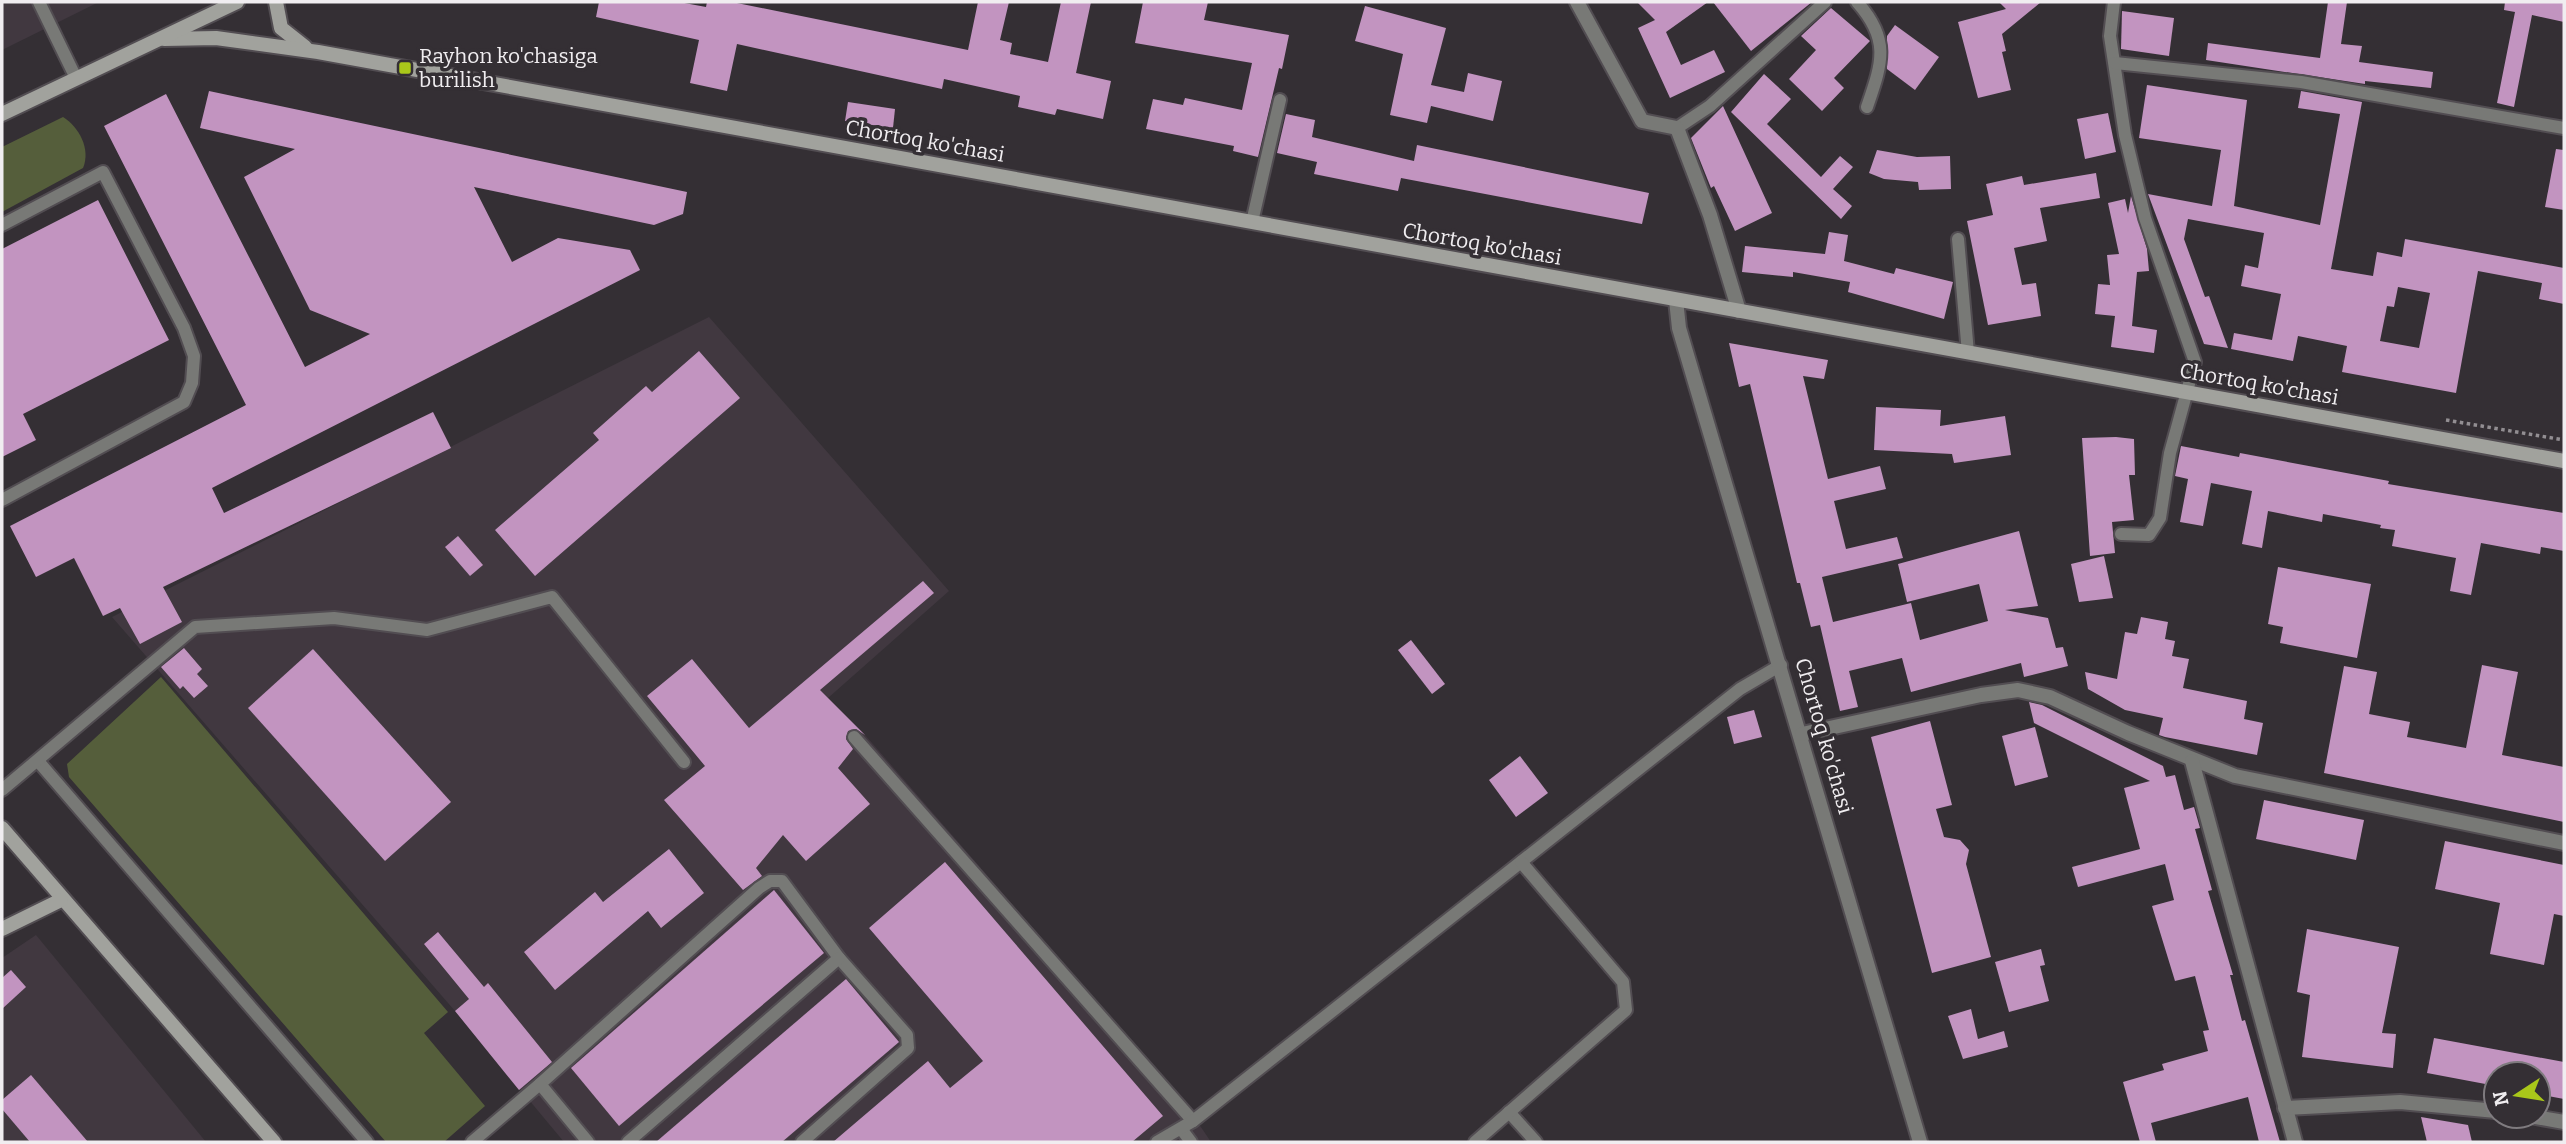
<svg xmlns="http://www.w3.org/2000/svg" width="2566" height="1144" viewBox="0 0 2566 1144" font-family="Bitter,serif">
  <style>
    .built { fill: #413840 }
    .green { fill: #555e3b }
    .building { fill: #c294c0; fill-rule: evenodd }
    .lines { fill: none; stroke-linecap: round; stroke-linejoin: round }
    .lane-casing { stroke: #524d52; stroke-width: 16 }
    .street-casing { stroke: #524d52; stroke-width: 18 }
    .secondary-casing { stroke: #524d52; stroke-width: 18 }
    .path { stroke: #928e92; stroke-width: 3.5; stroke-dasharray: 3.5 3.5; stroke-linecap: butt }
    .lane { stroke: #787976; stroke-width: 12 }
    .street { stroke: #787976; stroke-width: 14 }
    .secondary { stroke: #a1a29d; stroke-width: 14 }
    .poi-dot { fill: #a9c71a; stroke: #342f34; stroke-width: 2.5 }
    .labels { text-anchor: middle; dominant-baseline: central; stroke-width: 7; stroke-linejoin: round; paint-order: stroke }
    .poi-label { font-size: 21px; fill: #f0edf0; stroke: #342f34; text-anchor: start }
    .street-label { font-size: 21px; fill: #f0edf0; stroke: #342f34 }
  </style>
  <rect width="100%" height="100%" fill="#342f34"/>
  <g class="built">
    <path d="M2,2H99L2,50Z"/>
    <path d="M709,317L949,591L828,698L865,735L1182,1099L1211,1142H564L455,1011L112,617Z"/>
    <path d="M36,935L206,1142H2V958Z"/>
  </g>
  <g class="green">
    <path d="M63,117C79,127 91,149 83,168L2,212V147Z"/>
    <path d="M161,677L448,1012L424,1033L485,1106L444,1142H386L69,777L67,764Z"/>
  </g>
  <g class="building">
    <path d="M599,2H679L706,7L707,2H732L968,50L978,2H1009L1000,40L1012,43L1010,54L1048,62L1061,2H1091L1076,73L1111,81L1103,119L1057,109L1055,115L1018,107L1020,96L944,79L942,89L737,44L727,91L690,83L699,40L596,17Z"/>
    <path d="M1143,2H1208L1204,20L1289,35L1282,69L1279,68L1258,157L1233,151L1234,146L1146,129L1153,99L1183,105L1185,98L1242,110L1252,63L1135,43Z"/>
    <path d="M1637,2H1708L1666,32L1681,65L1714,50L1725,72L1670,98L1638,28L1655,20Z"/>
    <path d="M1713,2H1812L1751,51Z"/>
    <path d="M1999,2H2041L2002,34L2006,51L2002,52L2011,90L1978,98L1958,22L2006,9Z"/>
    <path d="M2328,2H2347L2341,44L2362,46L2359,62L2433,72L2431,88L2365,81V84L2206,60L2208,43L2320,58Z"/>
    <path d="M2505,2H2564V22L2532,15L2514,107L2497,103L2515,12L2504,10Z"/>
    <path d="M1365,6L1446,28L1431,85L1464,92L1468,73L1502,81L1493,121L1431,106L1427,123L1390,115L1403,54L1355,41Z"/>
    <path d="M1831,8L1870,41L1834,78L1844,88L1822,111L1789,79L1816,50L1801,36Z"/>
    <path d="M2122,11L2174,18L2169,56L2121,49Z"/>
    <path d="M1895,25L1939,57L1915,90L1887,69V36Z"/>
    <path d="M1764,74L1791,99L1767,124L1821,177L1840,156L1853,167L1833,189L1852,206L1841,219L1731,112Z"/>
    <path d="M2147,85L2247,100L2234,206L2320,225L2340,114L2298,108L2301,91L2362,102L2331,269L2373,276L2377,252L2402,257L2405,239L2564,268V304L2539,299L2542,283L2478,271L2456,393L2342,372L2347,346L2298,336L2293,361L2231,349L2234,333L2272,340L2281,294L2241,286L2245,265L2258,268L2264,233L2188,219L2184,239L2205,297L2209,296L2228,348L2204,344L2148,194L2212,206L2221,150L2139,138ZM2398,287L2430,293L2419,348L2380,341L2387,306L2394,307Z"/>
    <path d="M209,91L687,192L683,214L654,225L474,187L512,262L558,238L630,250L640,270L212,488L224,513L433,412L451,448L163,587L182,622L140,644L120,608L103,616L74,558L36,577L10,526L246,405L104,126L166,94L305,367L370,334L310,310L244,177L295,149L200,128Z"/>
    <path d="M848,102L895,109L893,128L845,121Z"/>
    <path d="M1723,106L1772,213L1735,231L1714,186L1711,188L1691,138Z"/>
    <path d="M2108,113L2116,152L2085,159L2077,119Z"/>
    <path d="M1286,114L1315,120L1312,137L1414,161L1417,145L1649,193L1642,224L1401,178L1398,191L1314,174L1317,162L1277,153Z"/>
    <path d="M2556,149L2564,150V210L2545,207Z"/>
    <path d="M1877,150L1917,157L1950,156L1951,189L1919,190L1918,182L1884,179L1869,173Z"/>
    <path d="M2096,173L2100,198L2040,208L2047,241L2014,248L2022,285L2036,283L2041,316L1988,325L1967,221L1993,215L1986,184L2022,176L2024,185Z"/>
    <path d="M2131,196L2147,249L2149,271L2137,272L2132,326L2157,330L2154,353L2111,347L2115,316L2095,314L2098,284L2110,285L2107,255L2119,254L2108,203L2125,199L2128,213Z"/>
    <path d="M98,200L169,340L23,414L36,440L2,457V249Z"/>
    <path d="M1829,232L1848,235L1844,261L1894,274L1896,268L1953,282L1944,319L1848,292L1850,282L1793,272V277L1742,272L1745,246L1825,254Z"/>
    <path d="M1729,343L1828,360L1824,379L1803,376L1828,479L1880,466L1886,489L1834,501L1846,549L1897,537L1903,558L1822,577L1833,622L1911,603L1920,640L1988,621L1979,584L1907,602L1898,564L2019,531L2038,606L2005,610L2048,618L2056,648L2063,647L2068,666L2024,677L2021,663L1911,692L1902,658L1849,671L1858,707L1840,711L1820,625L1811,627L1800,583H1797L1750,384L1739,387Z"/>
    <path d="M699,351L740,398L535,576L495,530L599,440L593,433L646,386L652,392Z"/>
    <path d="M1876,407L1941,410L1940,426L2005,416L2011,455L1954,463L1952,454L1874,450Z"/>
    <path d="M2116,437L2134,439L2135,475H2129L2134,520L2112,522L2115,553L2090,556L2082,438Z"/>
    <path d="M2181,446L2239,457L2240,453L2389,481L2388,484L2564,513V551L2541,547L2540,554L2481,543L2471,595L2450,591L2456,558L2392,546L2395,530L2380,528L2381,525L2323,514L2322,522L2268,511L2262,548L2242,544L2252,491L2211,483L2203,526L2180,522L2188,479L2175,476Z"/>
    <path d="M458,536L483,565L470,576L445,547Z"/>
    <path d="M2104,556L2113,598L2079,602L2071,564Z"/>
    <path d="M2278,567L2371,584L2357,658L2280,643L2283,627L2268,624Z"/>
    <path d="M923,581L934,593L820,690L865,735L856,729L848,731L846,739L853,749L838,768L870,804L806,861L783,835L756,868L762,876L743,890L664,800L705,766L647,696L692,659L749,728Z"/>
    <path d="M2141,617L2168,622L2165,639L2175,641L2172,656L2189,659L2183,688L2247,701L2244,719L2263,723L2257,755L2165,737L2159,735L2163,718L2125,710L2088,689L2085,672L2117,679L2125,632L2137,634Z"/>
    <path d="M1411,640L1445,684L1432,694L1398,650Z"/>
    <path d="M184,648L202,669L197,674L208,686L194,698L183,686L180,689L161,667Z"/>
    <path d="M313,649L451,802L385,861L248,708Z"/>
    <path d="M2482,665L2518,672L2502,755L2564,767V822L2324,773L2344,666L2377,672L2369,714L2410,722L2407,737L2466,748Z"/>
    <path d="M2029,702L2042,705L2163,766L2166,777L2175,775L2184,810L2194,807L2200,828L2195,829L2212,890L2208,891L2233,975H2230L2242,1021L2245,1020L2280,1142H2259L2248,1097L2151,1123L2156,1142H2140L2123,1082L2164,1070L2162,1064L2208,1051L2203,1031L2209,1030L2195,976L2175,981L2152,906L2174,900L2165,864L2078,887L2072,867L2140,849L2124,788L2150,781L2034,723Z"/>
    <path d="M1754,710L1762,737L1734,744L1727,717Z"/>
    <path d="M1930,721L1952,805L1936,809L1944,837L1960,840L1969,850L1966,864L1991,957L1932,973L1871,737Z"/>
    <path d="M2035,727L2048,777L2015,786L2002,736Z"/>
    <path d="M1520,756L1548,793L1516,817L1489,780Z"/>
    <path d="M2264,800L2364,820L2356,860L2256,839Z"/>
    <path d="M2445,841L2564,865V916L2554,914L2544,965L2490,954L2500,903L2435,889Z"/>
    <path d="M669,849L704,893L661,928L648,911L555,990L524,952L595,892L603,902Z"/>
    <path d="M945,862L1163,1116L1132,1142H833L928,1061L950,1088L983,1061L869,928Z"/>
    <path d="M774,890L824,953L619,1126L571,1068Z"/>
    <path d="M2307,929L2399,947L2382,1033L2396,1034L2393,1068L2302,1057L2310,995L2297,992Z"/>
    <path d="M438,932L484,987L488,983L552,1062L519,1090L455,1011L469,999L424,944Z"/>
    <path d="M2041,949L2045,965L2040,966L2049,1001L2009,1012L1995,962Z"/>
    <path d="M11,970L26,987L2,1009V978Z"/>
    <path d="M846,979L899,1042L782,1142H656Z"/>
    <path d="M1971,1009L1978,1039L2004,1031L2008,1047L1963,1059L1948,1016Z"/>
    <path d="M2434,1038L2564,1062V1099L2538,1094V1074H2496V1086L2427,1073Z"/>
    <path d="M31,1075L88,1142H30L2,1109V1100Z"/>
    <path d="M2421,1117L2468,1125L2472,1142H2427Z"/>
  </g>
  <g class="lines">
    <g class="lane-casing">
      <g id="lane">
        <path d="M39,2L76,78"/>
        <path d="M1857,2C1891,40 1882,63 1867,107"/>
        <path d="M2114,2L2110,36L2125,135L2145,218L2195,362L2170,453L2160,518L2149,535L2121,534"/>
        <path d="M2115,63L2301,82L2564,128"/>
        <path d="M1677,128L1710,106L1825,2"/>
        <path d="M1252,222L1280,100"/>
        <path d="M2,225L103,172L184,328L194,356L192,383L184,402L2,500"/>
        <path d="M1958,239L1968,353"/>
        <path d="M854,737L1193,1121"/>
        <path d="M38,761L367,1142"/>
        <path d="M2,790L195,627L334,618L427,630L552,597L684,762"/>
        <path d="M540,1084L759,888L770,881H782L839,958L907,1035L908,1048L802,1142"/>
        <path d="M1509,1112L1536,1142"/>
        <path d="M1182,1130L1191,1142"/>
        <path d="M472,1142L540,1084L588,1142"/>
        <path d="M628,1142L839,958"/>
        <path d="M1157,1142L1193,1121L1740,689L1781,665"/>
        <path d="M1475,1142L1626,1010L1623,982L1521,862"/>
      </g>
    </g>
    <g class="street-casing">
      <g id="street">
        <path d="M1577,2L1642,121L1677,128L1710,215L1739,311"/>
        <path d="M1676,300L1679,328L1920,1142"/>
        <path d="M1802,734L1981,695L2018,690L2050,697L2128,733L2235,776L2564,843"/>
        <path d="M2192,761L2295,1142"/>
        <path d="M2285,1108L2400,1102L2496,1111"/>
        <path d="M2530,1116L2564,1122"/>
      </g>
    </g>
    <g class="secondary-casing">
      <g id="secondary">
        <path d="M276,2L281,28L305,47"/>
        <path d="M164,39L216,38L318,52L2564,461"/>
        <path d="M2,114L237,2"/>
        <path d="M2,828L274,1142"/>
        <path d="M2,929L61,900"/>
      </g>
    </g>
    <path class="path" d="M2446,420L2564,440"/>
    <use href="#lane" class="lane"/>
    <use href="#street" class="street"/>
    <use href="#secondary" class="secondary"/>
  </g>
  <rect class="poi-dot" x="398" y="61" width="14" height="14" rx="3.5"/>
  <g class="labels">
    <g class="poi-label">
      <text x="419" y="56">Rayhon ko'chasiga<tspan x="419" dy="24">burilish</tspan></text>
    </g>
    <g class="street-label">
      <text transform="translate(925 141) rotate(10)">Chortoq ko'chasi</text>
      <text transform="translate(1482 244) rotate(10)">Chortoq ko'chasi</text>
      <text transform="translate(2259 384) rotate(10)">Chortoq ko'chasi</text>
      <text transform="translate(1824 736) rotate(74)">Chortoq ko'chasi</text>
    </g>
  </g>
  <rect width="2566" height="1144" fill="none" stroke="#f0edf0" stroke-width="7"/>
  <g transform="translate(2517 1095) rotate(258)"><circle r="33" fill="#342f34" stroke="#7f7b7f" stroke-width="2"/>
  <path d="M0-5L12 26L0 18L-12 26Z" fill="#a9c71a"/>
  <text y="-10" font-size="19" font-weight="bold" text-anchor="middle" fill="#f0edf0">N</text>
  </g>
</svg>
